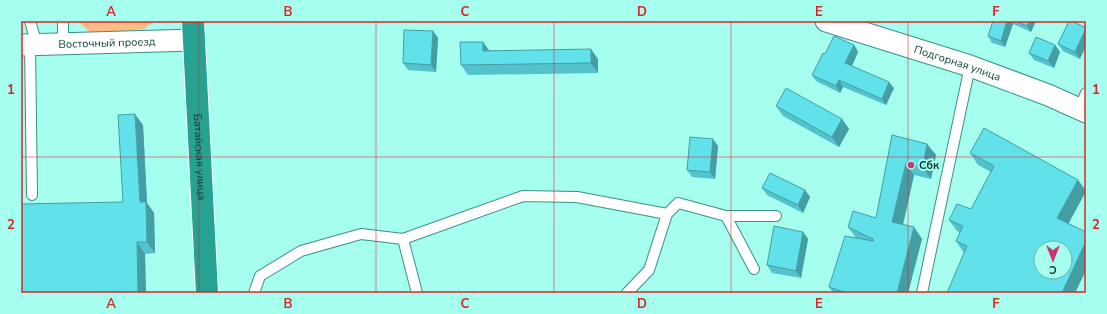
<svg xmlns="http://www.w3.org/2000/svg" width="1107" height="314" viewBox="0 0 1107 314" font-family="'Nunito Sans',sans-serif">
  <style>
    .green { fill: #fcbc84 }
    .lines { fill: none; stroke-linecap: round; stroke-linejoin: round }
    .lane-casing { stroke: #379285; stroke-width: 12 }
    .street-casing { stroke: #379285; stroke-width: 23 }
    .highway-casing { stroke: #fff; stroke-width: 24 }
    .lane { stroke: #fff; stroke-width: 10 }
    .street { stroke: #fff; stroke-width: 21 }
    .highway { stroke: #26a292; stroke-width: 22 }
    .wall { fill: #53c2ca }
    .shaded-wall { fill: #449ea4 }
    .building { fill: #61e2eb; stroke: #449ea4; fill-rule: evenodd }
    .grid { fill: none; stroke: #d62828; stroke-width: 1; stroke-opacity: 0.55 }
    .poi-dot { fill: #c63a6f; stroke: #a6feef; stroke-width: 1.5 }
    .labels { text-anchor: middle; dominant-baseline: central; stroke-width: 4; stroke-linejoin: round; paint-order: stroke }
    .street-label { font-size: 11px; fill: #083e37; stroke: #a6feef }
    .poi-label { font-size: 11px; font-weight: bold; fill: #083e37; stroke: #a6feef; text-anchor: start }
    .neatline { fill: none; stroke: #d62828; stroke-width: 1.5 }
    .grid-label { font-size: 13px; text-anchor: middle; font-weight: bold; fill: #d62828 }
  </style>
  <rect width="100%" height="100%" fill="#a6feef"/>
  <path class="green" d="M77,21H155L144,29L130,31L95,33L88,31Z"/>
  <g class="lines">
    <g class="lane-casing">
      <g id="lane">
        <path d="M30,21L37,45"/>
        <path d="M63,21V44"/>
        <path d="M30,45L32,195"/>
        <path d="M1079,109L1086,93"/>
        <path d="M726,216L754,269"/>
        <path d="M403,239L523,196L577,197L667,214"/>
        <path d="M254,293L260,276L301,251L361,234L403,239L417,293"/>
        <path d="M627,293L649,270L667,214L678,203L726,216H776"/>
        <path d="M922,293L970,66"/>
      </g>
    </g>
    <g class="street-casing">
      <g id="street">
        <path id="s1" d="M826,21L970,66L1048,95L1086,112"/>
        <path id="s2" d="M21,45L194,40"/>
      </g>
    </g>
    <g class="highway-casing">
      <g id="highway">
        <path id="s3" d="M193,21L207,293"/>
      </g>
    </g>
    <use href="#lane" class="lane"/>
    <use href="#street" class="street"/>
    <use href="#highway" class="highway"/>
  </g>
  <g class="wall">
    <path d="M993,21H1036L1031,32L1013,24L1005,47L992,43L988,36Z"/>
    <path d="M1069,21L1080,59L1063,51L1058,44Z"/>
    <path d="M433,31L438,38L436,72L408,70L403,63Z"/>
    <path d="M483,42L489,50L598,59V73L468,75L461,65Z"/>
    <path d="M854,45L858,52L852,66L894,88L886,105L843,87L840,93L816,81L812,75L825,54Z"/>
    <path d="M1055,45L1060,52L1054,68L1034,60L1029,53Z"/>
    <path d="M776,106L842,119L849,129L839,147L783,116Z"/>
    <path d="M143,125L147,203L154,213L155,253L145,254L146,293H21L123,202Z"/>
    <path d="M892,135L927,144L936,155L931,179L914,175L903,225L914,227L922,239L908,293H833L829,287L856,238L848,227L876,218Z"/>
    <path d="M718,146L715,179L692,177L687,170Z"/>
    <path d="M970,153L1078,180L1086,191L1068,224L1086,270L1075,293H947L964,253L956,241L960,233L957,231L949,220L971,209L991,172L978,165Z"/>
    <path d="M762,188L805,190L810,197L803,213L767,195Z"/>
    <path d="M803,232L808,239L801,278L772,273L767,265Z"/>
  </g>
  <g class="shaded-wall">
    <path d="M1007,21H1011L1013,24L1005,47L1001,41Z"/>
    <path d="M1029,21H1036L1031,32L1027,26Z"/>
    <path d="M1086,28V46L1080,59L1075,52Z"/>
    <path d="M433,31L438,38L436,72L431,65Z"/>
    <path d="M483,42L490,52L483,51Z"/>
    <path d="M854,45L858,52L850,70L845,63Z"/>
    <path d="M1055,45L1060,52L1054,68L1048,61Z"/>
    <path d="M591,49L598,59V73L591,63Z"/>
    <path d="M839,80L843,87L840,93L836,86Z"/>
    <path d="M889,82L894,88L886,105L882,99Z"/>
    <path d="M135,114L143,125L147,203L154,213L155,253L147,242L140,202Z"/>
    <path d="M842,119L849,129L839,147L832,137Z"/>
    <path d="M713,139L718,146L715,179L710,172Z"/>
    <path d="M927,144L936,155L931,179L923,167Z"/>
    <path d="M906,163L914,175L901,233L892,222Z"/>
    <path d="M1078,180L1086,191L1065,230L1057,218Z"/>
    <path d="M805,190L810,197L803,213L798,205Z"/>
    <path d="M914,227L922,239L908,293H897Z"/>
    <path d="M803,232L808,239L801,278L796,271Z"/>
    <path d="M1086,241V270L1075,293H1062Z"/>
    <path d="M137,242L145,254L146,293H138Z"/>
  </g>
  <g class="building">
    <path d="M993,21H1007L1001,41L988,36Z"/>
    <path d="M1016,21H1029L1027,26Z"/>
    <path d="M1069,21H1072L1086,28L1075,52L1058,44Z"/>
    <path d="M404,30L433,31L431,65L403,63Z"/>
    <path d="M834,36L854,45L845,63L889,82L882,99L839,80L836,86L812,75L823,53L825,54Z"/>
    <path d="M1036,37L1055,45L1048,61L1029,53Z"/>
    <path d="M460,42H483V51L591,49V63L461,65Z"/>
    <path d="M786,88L842,119L832,137L776,106Z"/>
    <path d="M135,114L140,202H146L147,242H137L138,293H21V204L123,202L118,115Z"/>
    <path d="M984,128L1078,180L1057,218L1086,232V241L1062,293H947L967,246L956,241L963,226L949,220L957,204L971,209L994,166L970,153ZM1041,248H1065V272H1041Z"/>
    <path d="M892,135L927,144L923,167L906,163L892,222L914,227L897,293H847L829,287L845,236L873,241V239L848,227L853,211L876,218Z"/>
    <path d="M690,137L713,139L710,172L687,170Z"/>
    <path d="M770,173L805,190L798,205L762,188Z"/>
    <path d="M774,226L803,232L796,271L767,265Z"/>
  </g>
  <path class="grid" d="M199,21V293M376,21V293M554,21V293M731,21V293M908,21V293M21,157H1086"/>
  <circle class="poi-dot" cx="911" cy="165" r="4"/>
  <g class="labels">
    <g class="street-label">
      <text stroke="none"><textPath href="#s2" startOffset="86">Восточный проезд</textPath></text>
      <text stroke="none"><textPath href="#s1" startOffset="138">Подгорная улица</textPath></text>
      <text stroke="none"><textPath href="#s3" startOffset="136">Батайская улица</textPath></text>
    </g>
    <g class="poi-label">
      <text x="919" y="165">Сбк</text>
    </g>
  </g>
  <rect width="1107" height="314" fill="none" stroke="#a6feef" stroke-width="44"/>
  <g transform="translate(1053 260) rotate(180)"><circle r="19" fill="#a6feef" stroke="#67b1a5"/>
  <path d="M0-3L7 15L0 10L-7 15Z" fill="#c63a6f"/>
  <text y="-6" font-size="11" font-weight="bold" text-anchor="middle" fill="#083e37">С</text>
  </g>
  <rect x="22" y="22" width="1063" height="270" class="neatline"/>
  <g class="grid-label">
    <text x="111" y="16">A</text>
    <text x="288" y="16">B</text>
    <text x="465" y="16">C</text>
    <text x="642" y="16">D</text>
    <text x="819" y="16">E</text>
    <text x="996" y="16">F</text>
    <text x="11" y="94">1</text>
    <text x="1096" y="94">1</text>
    <text x="11" y="229">2</text>
    <text x="1096" y="229">2</text>
    <text x="111" y="308">A</text>
    <text x="288" y="308">B</text>
    <text x="465" y="308">C</text>
    <text x="642" y="308">D</text>
    <text x="819" y="308">E</text>
    <text x="996" y="308">F</text>
  </g>
</svg>
